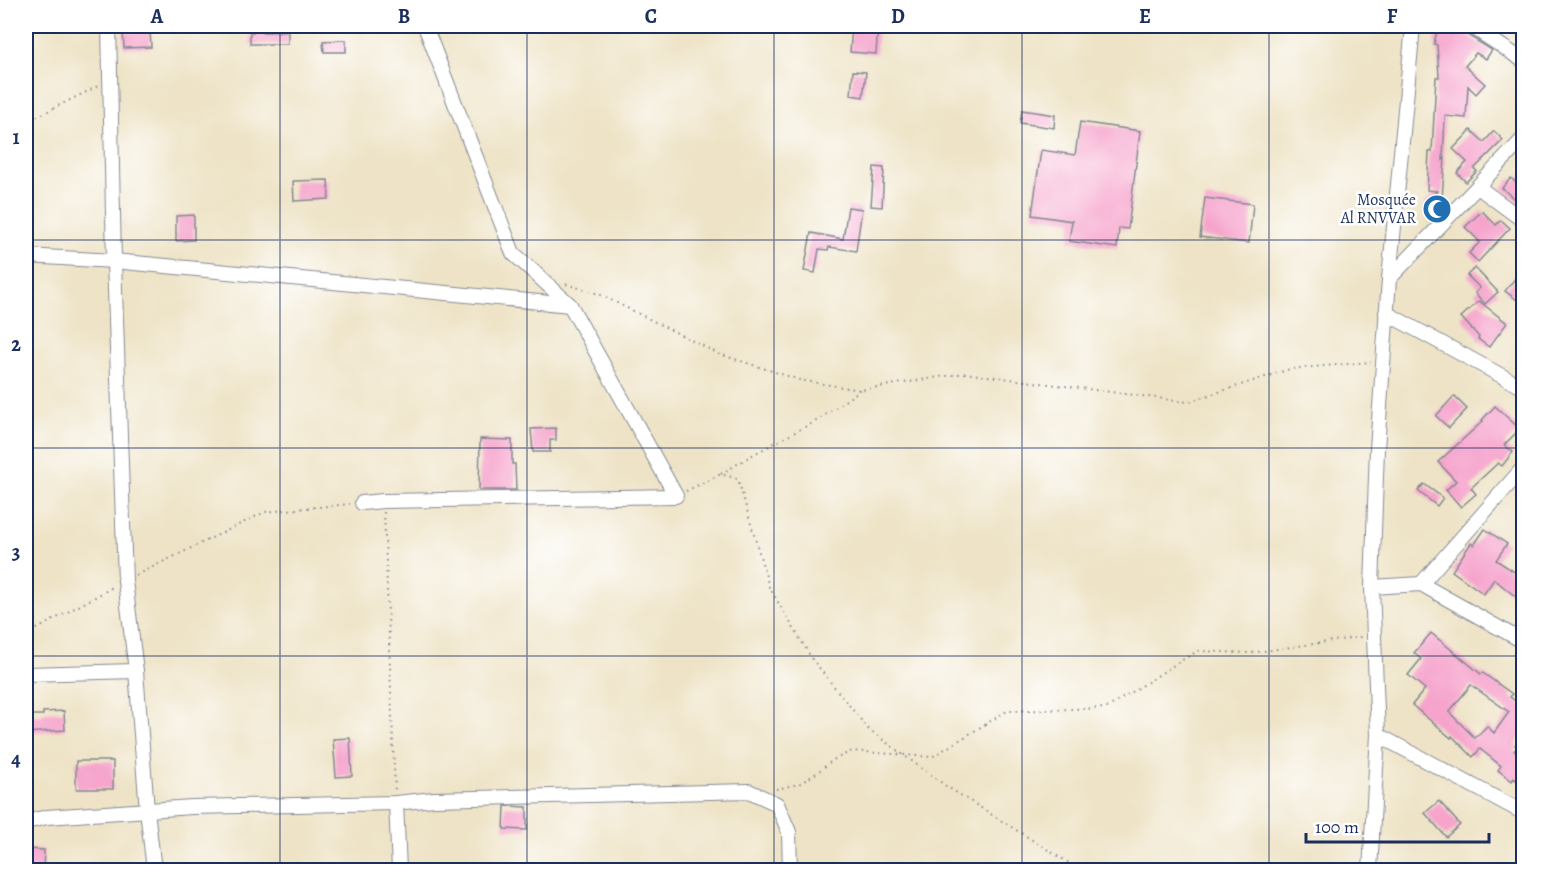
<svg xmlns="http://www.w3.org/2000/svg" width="1549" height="896" viewBox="0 0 1549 896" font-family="Alegreya,serif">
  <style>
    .building { fill: #f6a4cc; fill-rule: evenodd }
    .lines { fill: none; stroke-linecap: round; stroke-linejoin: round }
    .street-casing { stroke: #848992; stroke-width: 16 }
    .path { stroke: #848992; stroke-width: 2; stroke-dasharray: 1.5 4.5; stroke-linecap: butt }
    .street { stroke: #fff; stroke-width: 14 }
    .grid { fill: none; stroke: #1b2f5e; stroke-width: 1.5; stroke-opacity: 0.55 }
    .labels { text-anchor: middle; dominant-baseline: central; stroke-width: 5; stroke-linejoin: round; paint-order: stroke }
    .poi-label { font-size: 16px; fill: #1b2f5e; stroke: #fff; text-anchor: end }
    .neatline { fill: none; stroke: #1b2f5e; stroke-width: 2 }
    .grid-label { font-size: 20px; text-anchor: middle; font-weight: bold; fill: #1b2f5e }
  </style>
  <rect width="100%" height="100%" fill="#fff"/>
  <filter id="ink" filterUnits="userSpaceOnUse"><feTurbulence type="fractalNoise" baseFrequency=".0167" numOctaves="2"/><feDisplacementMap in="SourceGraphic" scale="12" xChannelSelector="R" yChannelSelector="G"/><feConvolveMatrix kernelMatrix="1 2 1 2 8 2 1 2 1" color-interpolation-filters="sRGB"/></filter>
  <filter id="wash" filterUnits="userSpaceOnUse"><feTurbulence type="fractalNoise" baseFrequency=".008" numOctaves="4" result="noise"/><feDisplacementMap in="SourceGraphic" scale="24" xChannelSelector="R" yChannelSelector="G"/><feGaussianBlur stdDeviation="1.35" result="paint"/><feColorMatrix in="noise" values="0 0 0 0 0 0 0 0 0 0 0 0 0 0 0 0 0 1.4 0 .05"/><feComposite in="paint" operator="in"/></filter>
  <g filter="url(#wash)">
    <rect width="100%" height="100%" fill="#eee3c6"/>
    <g id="blocks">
      <g class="building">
        <path d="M852,26H878L876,54L850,52Z"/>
        <path d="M1456,28L1492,50L1486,59L1476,53L1465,66L1485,84L1476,94L1468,86L1466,118L1445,116L1443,160L1445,158L1442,199L1448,204L1437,215L1425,203L1437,191L1427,190L1429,152H1432L1436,77H1439L1437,45L1434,44L1437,31L1452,34Z"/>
        <path d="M150,31L151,47L124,48L123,32Z"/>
        <rect x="250" y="32" width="38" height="12"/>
        <path d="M346,40V52H324L323,41Z"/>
        <path d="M853,71L866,72L863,97L851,95Z"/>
        <path d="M1022,110L1055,115L1054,128L1020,123Z"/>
        <path d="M1080,122L1140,131L1128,229L1119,228L1117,248L1069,241L1072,221L1032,215L1041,150L1075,155Z"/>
        <path d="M1471,130L1484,142L1494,131L1503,140L1474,169L1477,171L1466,182L1457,173L1467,162L1453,149Z"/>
        <path d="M874,167L884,168L882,207L871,206Z"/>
        <path d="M1524,173V208L1502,188L1511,178L1515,182Z"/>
        <path d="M328,180L329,199L294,201L293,181Z"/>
        <path d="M1205,198L1253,204L1249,243L1200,237Z"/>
        <path d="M848,207L862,209L856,251L829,247L828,250L819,249L815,273L804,271L811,233L843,239Z"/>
        <path d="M1482,211L1496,225L1501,220L1510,228L1478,262L1469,253L1480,242L1465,227Z"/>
        <path d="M194,215V240L176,241V216Z"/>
        <path d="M1475,268L1498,292L1485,304L1475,293L1480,288L1467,275Z"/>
        <path d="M1517,276L1524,281V305L1505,291Z"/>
        <path d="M1479,301L1507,323L1489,347L1478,339L1479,337L1461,317Z"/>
        <path d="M1454,396L1467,409L1449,428L1436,416Z"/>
        <path d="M1495,406L1520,429L1504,445L1513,452L1502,466L1498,463L1471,488L1476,494L1461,507L1446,490L1456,481L1438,462L1483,421L1482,420Z"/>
        <path d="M556,428V440H550V452H533L531,429Z"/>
        <path d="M480,439L512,440V464H515L516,490H479Z"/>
        <path d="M1424,484L1443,498L1437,506L1418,491Z"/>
        <path d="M1485,529L1507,544L1496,560L1516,573L1524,564V588L1516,597L1494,579L1484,594L1452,571L1471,543L1474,545Z"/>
        <path d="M1431,633L1481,674L1483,673L1512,694L1510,697L1524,707V733L1515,745L1518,746L1514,751L1524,760V787L1514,778L1512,781L1498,770L1501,766L1480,749L1473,757L1452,736L1451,738L1412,705L1425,689L1408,675L1421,659L1414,653ZM1471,685L1509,712L1494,733L1487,726L1475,738L1449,712Z"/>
        <path d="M64,711L65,730L26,733V715H43V712Z"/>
        <path d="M350,738L352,776L336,777L333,739Z"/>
        <rect x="76" y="761" width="37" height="28"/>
        <path d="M1439,801L1460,825L1446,837L1425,813Z"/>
        <path d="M505,806L527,807V830L504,829Z"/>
        <path d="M26,849L44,850L43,870L26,869Z"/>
      </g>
    </g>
  </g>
  <g filter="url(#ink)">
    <use href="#blocks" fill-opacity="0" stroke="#848992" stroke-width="1.5"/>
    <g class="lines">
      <g class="street-casing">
        <g id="street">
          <path d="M109,26L114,261L125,581L136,671L147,810L154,870"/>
          <path d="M1471,26L1524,61"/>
          <path d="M1478,187L1524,221"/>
          <path d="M26,256L114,261L570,305"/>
          <path d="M1389,279L1524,138"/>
          <path d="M1386,313L1524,388"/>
          <path d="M362,503L383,501L676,496L570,305L513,253L425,26"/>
          <path d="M1421,584L1524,467"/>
          <path d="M1372,587L1421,584L1524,642"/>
          <path d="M26,674L136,671"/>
          <path d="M1378,735L1524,813"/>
          <path d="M396,803L399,870"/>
          <path d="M26,822L47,817L192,807L396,803L434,799L749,791L777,804L789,832L790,870"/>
          <path d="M1370,870L1378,735L1372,587L1377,449L1389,279L1413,26"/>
        </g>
      </g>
      <g class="path">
        <path d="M26,122L98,86"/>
        <path d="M566,284L599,294L719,354L800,380L860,390L964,373L1188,402L1290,369L1371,362"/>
        <path d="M721,474L754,454L818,420L860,390"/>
        <path d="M686,491L721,474L738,479L769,587L812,659L868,729L946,786L1080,870"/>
        <path d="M384,512L395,792"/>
        <path d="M136,575L265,512L350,504"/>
        <path d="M26,635L113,587"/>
        <path d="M776,789L799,784L815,774L833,760L852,751L932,757L1007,711L1107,708L1182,660L1198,651L1250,653L1361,637"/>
      </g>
      <use href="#street" class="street"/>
    </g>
  </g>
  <path class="grid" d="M280,26V870M527,26V870M774,26V870M1022,26V870M1269,26V870M26,240H1524M26,448H1524M26,656H1524"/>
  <defs>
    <g id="mosque-disc" transform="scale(1.5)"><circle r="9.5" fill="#1f6fb2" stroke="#fff"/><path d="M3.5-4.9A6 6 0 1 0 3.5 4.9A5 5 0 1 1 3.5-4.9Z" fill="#fff"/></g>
  </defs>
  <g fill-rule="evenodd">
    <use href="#mosque-disc" x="1437" y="209"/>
  </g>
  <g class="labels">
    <g class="poi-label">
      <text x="1416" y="200">Mosquée<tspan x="1416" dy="18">Al RNVVAR</tspan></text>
    </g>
  </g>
  <rect width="1549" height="896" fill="none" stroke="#fff" stroke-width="66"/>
  <path d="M1306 833v9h183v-9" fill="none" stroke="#1b2f5e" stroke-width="3"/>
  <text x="1315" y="833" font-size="18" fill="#1b2f5e" stroke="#ffffff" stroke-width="4.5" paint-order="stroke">100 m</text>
  <rect x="33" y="33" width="1483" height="830" class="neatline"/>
  <g class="grid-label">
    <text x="157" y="23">A</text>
    <text x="404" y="23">B</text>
    <text x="651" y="23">C</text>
    <text x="898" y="23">D</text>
    <text x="1145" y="23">E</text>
    <text x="1392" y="23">F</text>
    <text x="16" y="144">1</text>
    <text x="16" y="351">2</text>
    <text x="16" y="559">3</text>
    <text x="16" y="766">4</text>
  </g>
</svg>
